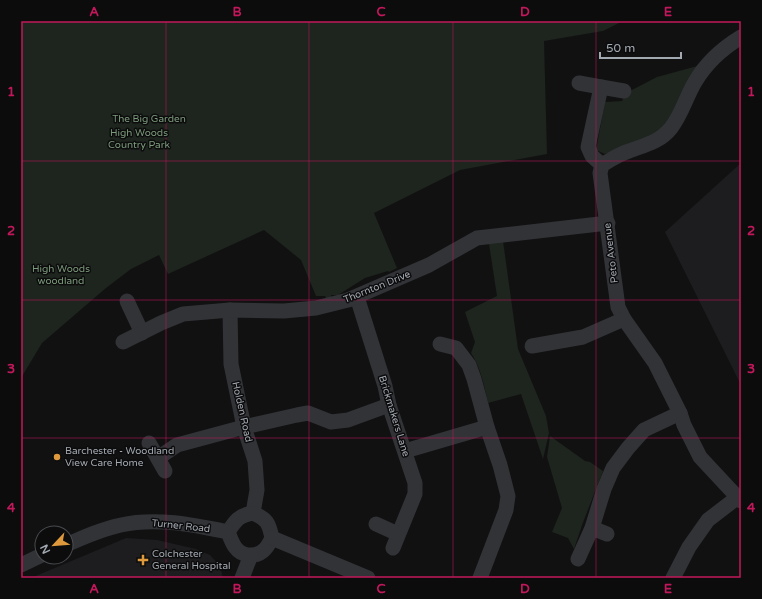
<svg xmlns="http://www.w3.org/2000/svg" width="762" height="599" viewBox="0 0 762 599" font-family="'Varela Round',sans-serif">
  <style>
    .built { fill: #1d1d1f }
    .green { fill: #1e241e }
    .lines { fill: none; stroke-linecap: round; stroke-linejoin: round }
    .minor { stroke: #323337; stroke-width: 15 }
    .grid { fill: none; stroke: #c2185b; stroke-width: 1; stroke-opacity: 0.55 }
    .poi-dot { fill: #de993d; stroke: #0c0c0d; stroke-width: 1.5 }
    .labels { text-anchor: middle; dominant-baseline: central; stroke-width: 3; stroke-linejoin: round; paint-order: stroke }
    .park-label { font-size: 10px; fill: #7d9b7c; stroke: #0c0c0d }
    .street-label { font-size: 10px; fill: #a3a9b1; stroke: #0c0c0d }
    .poi-label { font-size: 10px; fill: #a3a9b1; stroke: #0c0c0d; text-anchor: start }
    .neatline { fill: none; stroke: #c2185b; stroke-width: 1.5 }
    .grid-label { font-size: 13px; text-anchor: middle; font-weight: bold; fill: #c2185b }
  </style>
  <rect width="100%" height="100%" fill="#111112"/>
  <g class="built">
    <path d="M741,163V385L665,232Z"/>
    <path d="M126,538L157,540L196,549L210,555L220,566L223,578H31Z"/>
  </g>
  <g class="green">
    <path d="M21,21H623L603,31L544,41L547,154L460,170L374,213L397,268L389,272L388,271L365,278L338,295H331V298H326L325,296H316L301,260L264,230L168,274L159,255L131,269L106,288L42,343L21,378Z"/>
    <path d="M701,65L660,135L605,154L596,150L605,102L622,101L626,93L657,77Z"/>
    <path d="M503,241L518,349L546,416L549,433L543,459L521,394L488,403C484,386 481,368 471,353L475,342L465,312L497,296L489,244Z"/>
    <path d="M550,436L585,461L590,462L603,471L582,525L574,549L568,538L552,532L562,508L547,457Z"/>
  </g>
  <g class="lines">
    <g class="minor">
      <path d="M741,37C723,48 706,63 695,82C686,97 682,114 671,128C660,142 645,145 629,151C619,154 610,160 602,165L600,173L618,307L624,319L655,363L680,413L684,425L700,457L741,501"/>
      <path d="M579,83L601,87"/>
      <path d="M602,165L592,156L588,147L601,87L624,91"/>
      <path d="M357,297L385,386L389,405L415,483V494L393,548"/>
      <path d="M127,301L142,333"/>
      <path d="M230,310L231,364L244,427L255,461L257,490L253,513"/>
      <path d="M123,342L161,323L183,314L230,310L284,311L316,308L348,300L429,265L477,238L608,223"/>
      <path d="M440,344L456,348L469,365L474,379L487,427"/>
      <path d="M532,346L583,337L624,319"/>
      <path d="M149,443L165,471"/>
      <path d="M405,451L487,427L500,465L508,496L506,510L480,578"/>
      <path d="M158,458L177,445L244,427L297,415L308,413L331,422L348,420L389,405"/>
      <path d="M253,513C267,519 269,523 272,538C270,542 268,546 265,549C257,558 242,557 235,547C232,543 230,537 228,532C235,521 239,515 253,513Z"/>
      <path d="M376,524L398,534"/>
      <path d="M592,528L607,534"/>
      <path d="M272,538L368,578"/>
      <path d="M66,545C84,537 102,529 121,525C156,517 194,525 228,532"/>
      <path d="M578,559L592,528L604,489L613,468L628,448L644,430L680,413"/>
      <path d="M21,565L42,555"/>
      <path d="M242,578L251,555"/>
      <path d="M673,578L689,547L708,520L738,497"/>
    </g>
  </g>
  <path class="grid" d="M166,21V578M309,21V578M453,21V578M596,21V578M21,161H741M21,300H741M21,438H741"/>
  <g class="poi-dot">
    <circle cx="57" cy="457" r="4"/>
    <path d="M141 554h4v4h4v4h-4v4h-4v-4h-4v-4h4z"/>
  </g>
  <g class="labels">
    <g class="park-label">
      <text x="149" y="119">The Big Garden</text>
      <text x="139" y="133">High Woods<tspan x="139" dy="12">Country Park</tspan></text>
      <text x="61" y="269">High Woods<tspan x="61" dy="12">woodland</tspan></text>
    </g>
    <g class="street-label">
      <text transform="translate(611 253) rotate(-97)">Peto Avenue</text>
      <text transform="translate(377 287) rotate(-22)">Thornton Drive</text>
      <text transform="translate(242 412) rotate(77)">Holden Road</text>
      <text transform="translate(394 416) rotate(73)">Brickmakers Lane</text>
      <text transform="translate(181 526) rotate(6)">Turner Road</text>
    </g>
    <g class="poi-label">
      <text x="65" y="451">Barchester - Woodland<tspan x="65" dy="12">View Care Home</tspan></text>
      <text x="152" y="554">Colchester<tspan x="152" dy="12">General Hospital</tspan></text>
    </g>
  </g>
  <rect width="762" height="599" fill="none" stroke="#0c0c0d" stroke-width="44"/>
  <g transform="translate(54 545) rotate(244)"><circle r="19" fill="#0c0c0d" stroke="#484b4f"/>
  <path d="M0-3L7 15L0 10L-7 15Z" fill="#de993d"/>
  <text y="-6" font-size="11" font-weight="bold" text-anchor="middle" fill="#a3a9b1">N</text>
  </g>
  <path d="M600 52v6h81v-6" fill="none" stroke="#a3a9b1" stroke-width="2"/>
  <text x="606" y="52" font-size="12" fill="#a3a9b1" stroke="#0c0c0d" stroke-width="3" paint-order="stroke">50 m</text>
  <rect x="22" y="22" width="718" height="555" class="neatline"/>
  <g class="grid-label">
    <text x="94" y="16">A</text>
    <text x="237" y="16">B</text>
    <text x="381" y="16">C</text>
    <text x="525" y="16">D</text>
    <text x="668" y="16">E</text>
    <text x="11" y="96">1</text>
    <text x="751" y="96">1</text>
    <text x="11" y="235">2</text>
    <text x="751" y="235">2</text>
    <text x="11" y="373">3</text>
    <text x="751" y="373">3</text>
    <text x="11" y="512">4</text>
    <text x="751" y="512">4</text>
    <text x="94" y="593">A</text>
    <text x="237" y="593">B</text>
    <text x="381" y="593">C</text>
    <text x="525" y="593">D</text>
    <text x="668" y="593">E</text>
  </g>
</svg>
